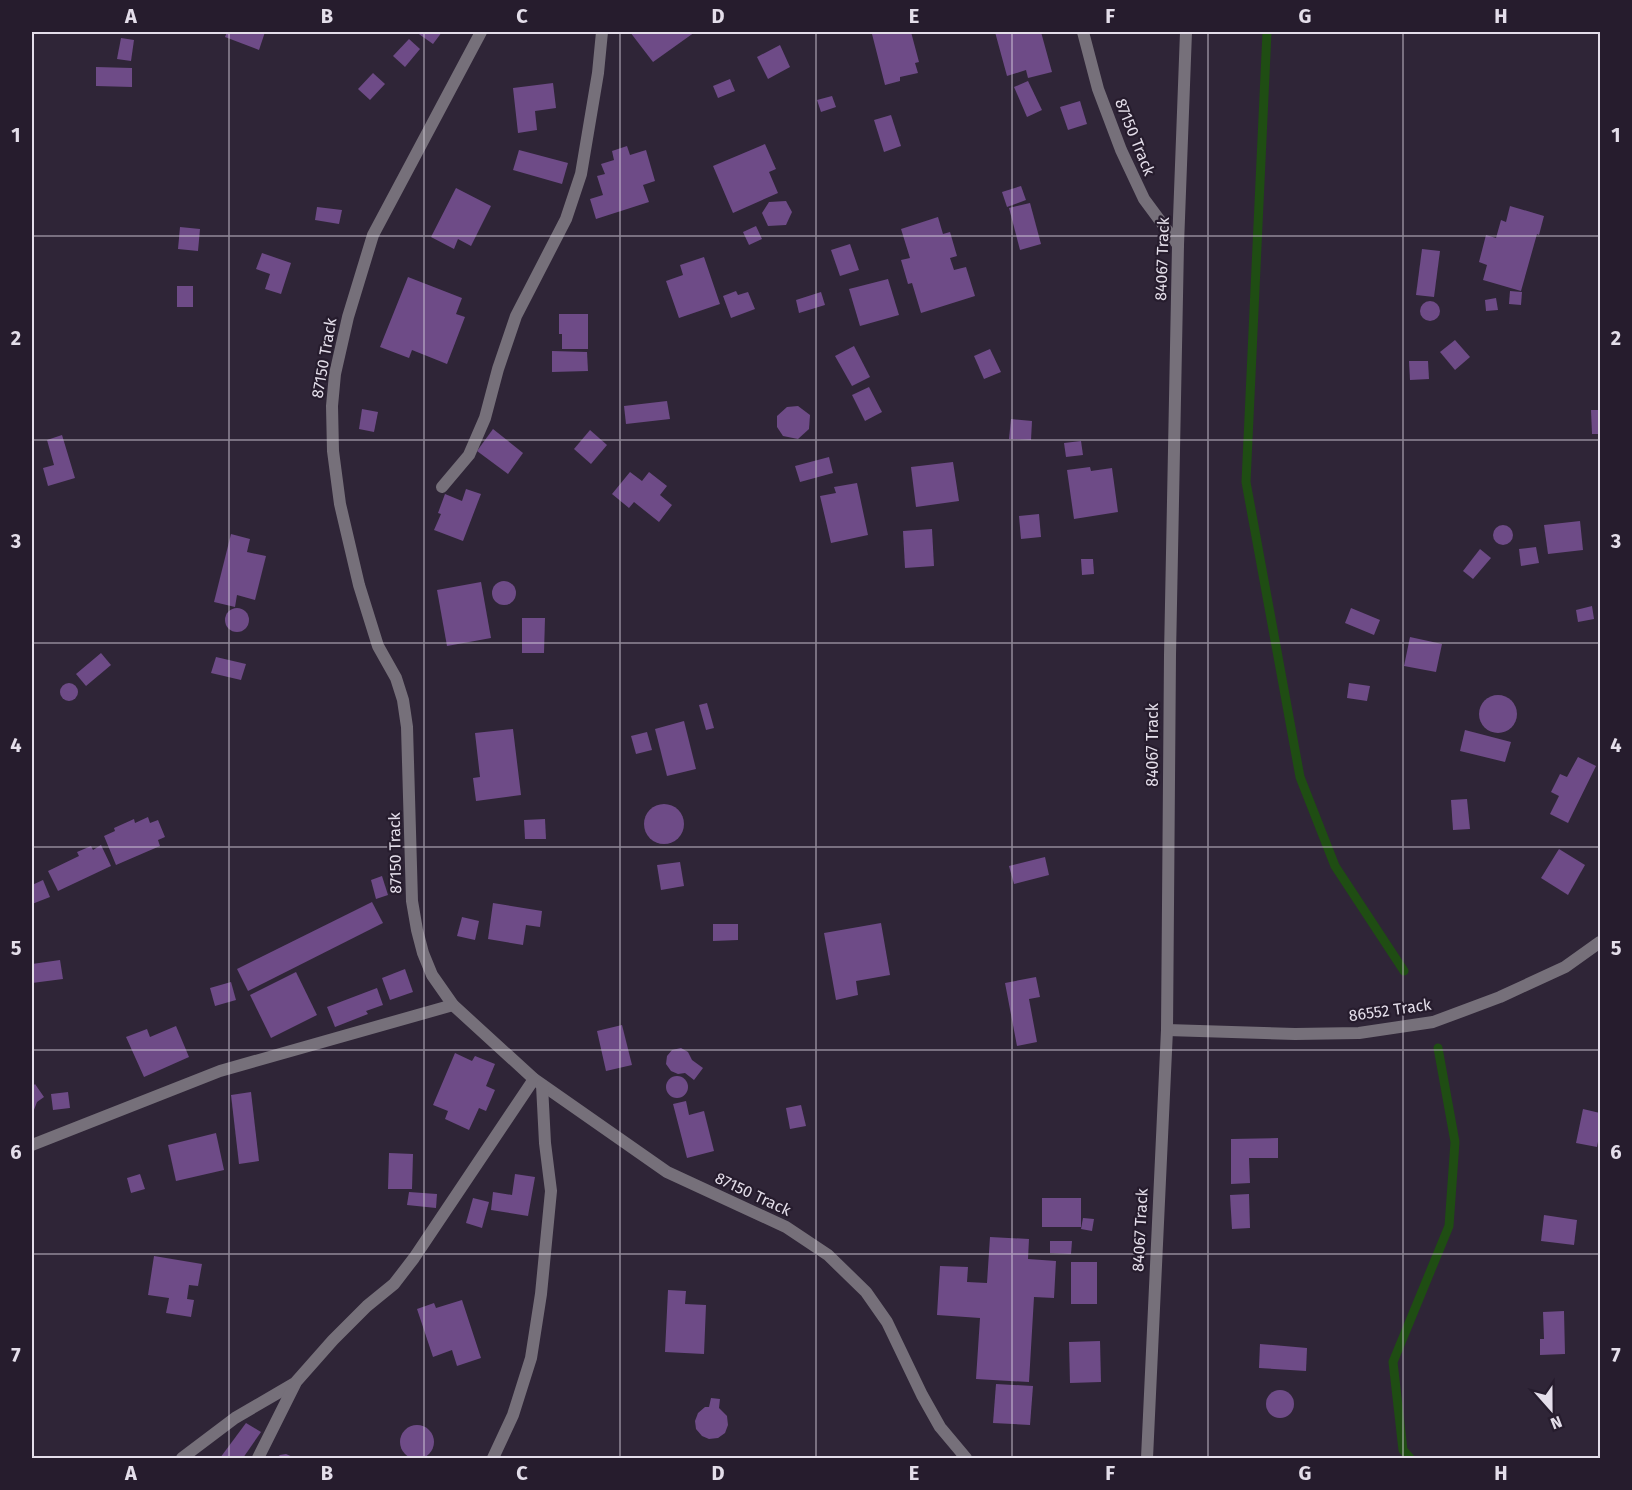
<svg xmlns="http://www.w3.org/2000/svg" width="1632" height="1490" viewBox="0 0 1632 1490" font-family="'Fira Sans',sans-serif">
  <style>
    .lines { fill: none; stroke-linecap: round; stroke-linejoin: round }
    .stream { stroke: #1f4d13; stroke-width: 9 }
    .building { fill: #6e4b87 }
    .street { stroke: #76707a; stroke-width: 12 }
    .grid { fill: none; stroke: #e4deea; stroke-width: 1.5; stroke-opacity: 0.55 }
    .labels { text-anchor: middle; dominant-baseline: central; stroke-width: 4.5; stroke-linejoin: round; paint-order: stroke }
    .street-label { font-size: 16px; fill: #e4deea; stroke: #261c2d }
    .neatline { fill: none; stroke: #e4deea; stroke-width: 2 }
    .grid-label { font-size: 20px; text-anchor: middle; font-weight: bold; fill: #e4deea }
  </style>
  <rect width="100%" height="100%" fill="#2f2537"/>
  <g class="lines">
    <g class="stream">
      <path d="M1267,32L1246,482L1300,777L1335,866L1404,971"/>
      <path d="M1410,1458L1403,1450L1393,1362L1449,1226L1455,1142L1438,1048"/>
    </g>
  </g>
  <g class="building">
    <path d="M227,32H265L259,50L225,37Z"/>
    <path d="M416,32H442L433,44Z"/>
    <path d="M630,32H695L653,62Z"/>
    <path d="M883,32H911L919,62L915,63L918,73L900,77V81L885,85L872,34Z"/>
    <path d="M995,32H1041L1052,72L1028,78L1026,70L1007,76Z"/>
    <path d="M121,38L134,40L131,61L117,59Z"/>
    <path d="M409,39L420,49L405,67L393,56Z"/>
    <path d="M780,45L790,67L768,79L757,57Z"/>
    <path d="M96,67L132,68V87L96,86Z"/>
    <path d="M373,73L385,84L370,100L358,89Z"/>
    <path d="M730,79L735,91L718,98L713,86Z"/>
    <path d="M1028,81L1042,110L1027,117L1014,87Z"/>
    <path d="M553,83L556,108L535,111L537,130L518,133L513,88Z"/>
    <path d="M832,96L836,107L821,112L817,100Z"/>
    <path d="M1080,101L1087,124L1068,130L1060,107Z"/>
    <path d="M891,115L901,146L884,152L874,120Z"/>
    <path d="M765,144L776,169L769,172L778,193L733,213L713,166Z"/>
    <path d="M627,146L630,155L646,150L655,181L643,185L649,202L596,219L590,199L603,195L597,176L605,174L601,164L614,160L612,151Z"/>
    <path d="M519,150L568,163L562,184L513,170Z"/>
    <path d="M1021,186L1026,200L1007,207L1002,192Z"/>
    <path d="M456,188L491,206L471,246L458,239L454,249L431,237Z"/>
    <path d="M786,201L792,212L786,225L768,226L762,213L769,202Z"/>
    <path d="M1030,203L1041,244L1020,250L1009,208Z"/>
    <path d="M1510,206L1544,216L1539,235L1537,234L1521,291L1483,280L1487,265L1479,262L1486,235L1496,238L1501,220L1506,222Z"/>
    <path d="M317,207L342,210L339,224L315,220Z"/>
    <path d="M938,217L943,234L950,232L957,256L950,258L954,270L966,267L975,296L921,313L912,283L908,284L901,260L910,258L901,229Z"/>
    <path d="M756,226L762,239L749,245L743,232Z"/>
    <path d="M180,227L200,229L198,251L178,249Z"/>
    <path d="M850,244L859,270L840,276L831,250Z"/>
    <path d="M1422,249L1440,251L1434,297L1416,295Z"/>
    <path d="M262,253L291,263L281,294L265,289L270,274L256,269Z"/>
    <path d="M704,257L720,304L679,318L666,281L683,275L680,265Z"/>
    <path d="M408,277L462,298L456,314L465,317L447,364L412,350L409,358L380,347Z"/>
    <path d="M888,279L899,315L860,326L849,289Z"/>
    <rect x="177" y="286" width="16" height="21"/>
    <path d="M736,291L738,295L748,292L755,309L731,318L723,296Z"/>
    <path d="M1510,291L1522,292L1521,305L1509,304Z"/>
    <path d="M821,292L825,305L799,313L796,300Z"/>
    <path d="M1496,298L1498,310L1486,311L1485,300Z"/>
    <circle cx="1430" cy="311" r="10"/>
    <path d="M559,314H588V349H562V334H559Z"/>
    <path d="M1455,340L1470,357L1455,370L1440,352Z"/>
    <path d="M854,346L870,377L852,386L835,356Z"/>
    <path d="M990,349L1001,372L984,379L974,356Z"/>
    <path d="M552,351L587,352L588,371L552,372Z"/>
    <path d="M1409,361H1428L1429,379L1410,380Z"/>
    <path d="M869,387L882,412L865,421L852,395Z"/>
    <path d="M667,401L670,419L626,424L624,406Z"/>
    <path d="M798,406L810,415L809,429L798,439L783,436L777,427V416L787,407Z"/>
    <path d="M362,409L378,412L374,432L359,429Z"/>
    <path d="M1591,410H1600V434H1592Z"/>
    <path d="M1011,419L1032,421L1031,440L1009,439Z"/>
    <path d="M493,429L523,453L508,474L477,451Z"/>
    <path d="M590,430L607,445L591,464L574,449Z"/>
    <path d="M62,435L75,478L48,486L43,468L54,465L47,440Z"/>
    <path d="M1081,441L1083,455L1066,457L1064,443Z"/>
    <path d="M829,457L833,473L800,482L795,466Z"/>
    <path d="M953,462L959,501L916,507L911,467Z"/>
    <path d="M1090,467L1091,471L1112,468L1118,512L1074,519L1067,470Z"/>
    <path d="M630,472L642,481L649,472L667,486L660,495L672,505L659,522L634,502L629,508L612,494Z"/>
    <path d="M857,483L868,535L831,543L820,496L836,493L834,487Z"/>
    <path d="M466,489L481,494L463,541L434,530L441,514L438,513L445,494L462,501Z"/>
    <path d="M1039,514L1041,537L1021,539L1019,516Z"/>
    <path d="M1580,521L1583,550L1548,554L1544,525Z"/>
    <circle cx="1503" cy="535" r="10"/>
    <path d="M932,529L934,566L905,568L903,531Z"/>
    <path d="M231,534L250,539L247,552L266,556L255,600L237,595L235,607L214,602Z"/>
    <path d="M1536,547L1539,563L1521,566L1519,549Z"/>
    <path d="M1480,549L1491,558L1473,579L1463,571Z"/>
    <path d="M1081,559H1093L1094,574L1082,575Z"/>
    <circle cx="504" cy="593" r="12"/>
    <path d="M481,582L491,638L447,646L437,590Z"/>
    <path d="M1592,606L1594,619L1578,622L1576,610Z"/>
    <path d="M1351,608L1380,620L1374,635L1345,623Z"/>
    <circle cx="237" cy="620" r="12"/>
    <path d="M522,618H545L544,653H522Z"/>
    <path d="M1410,637L1442,644L1436,672L1404,666Z"/>
    <path d="M101,653L111,665L86,686L76,674Z"/>
    <path d="M216,657L246,664L241,680L211,673Z"/>
    <circle cx="69" cy="692" r="9"/>
    <path d="M1349,683L1370,686L1367,701L1347,698Z"/>
    <circle cx="1498" cy="714" r="19"/>
    <path d="M707,703L714,728L706,730L699,705Z"/>
    <path d="M684,721L696,769L667,776L655,729Z"/>
    <path d="M513,729L521,795L476,801L473,778L480,777L475,733Z"/>
    <path d="M1465,730L1511,742L1505,762L1460,751Z"/>
    <path d="M647,732L652,750L636,754L631,736Z"/>
    <path d="M1578,757L1596,766L1568,823L1550,814L1559,796L1551,792L1560,774L1567,777Z"/>
    <path d="M1467,799L1470,829L1453,830L1451,800Z"/>
    <circle cx="664" cy="824" r="20"/>
    <path d="M148,817L150,823L158,820L165,837L158,840L160,846L116,865L104,836L115,831L114,828L134,819L135,823Z"/>
    <path d="M545,819L546,839H525L524,820Z"/>
    <path d="M101,845L111,866L58,891L48,871L79,856L77,852L91,846L93,850Z"/>
    <path d="M1559,849L1585,865L1568,895L1541,878Z"/>
    <path d="M1045,857L1049,875L1014,884L1009,866Z"/>
    <path d="M680,862L684,886L661,890L657,865Z"/>
    <path d="M382,876L388,895L376,899L371,880Z"/>
    <path d="M43,880L50,897L32,904V885Z"/>
    <path d="M372,902L383,923L248,991L237,969Z"/>
    <path d="M493,903L542,911L540,927L526,925L523,945L488,939Z"/>
    <path d="M462,917L479,921L475,940L457,936Z"/>
    <path d="M881,923L890,975L856,981L858,995L836,1000L824,933Z"/>
    <path d="M713,924H738V940L713,941Z"/>
    <path d="M60,960L63,979L32,983V964Z"/>
    <path d="M405,969L413,992L390,1000L382,978Z"/>
    <path d="M296,972L317,1015L271,1038L250,995Z"/>
    <path d="M1036,977L1040,997L1029,999L1037,1042L1017,1046L1005,983Z"/>
    <path d="M231,982L236,1000L215,1006L210,988Z"/>
    <path d="M377,988L383,1005L366,1011L368,1014L335,1027L327,1007Z"/>
    <path d="M622,1025L632,1065L606,1071L597,1031Z"/>
    <path d="M176,1026L189,1057L144,1077L126,1037L147,1029L150,1037Z"/>
    <path d="M681,1048L688,1052L692,1060L703,1068L694,1080L685,1073L678,1074L671,1071L666,1064L667,1056L672,1050Z"/>
    <path d="M455,1053L472,1061L475,1056L495,1064L486,1086L495,1090L486,1111L479,1108L469,1130L445,1119L448,1111L433,1105Z"/>
    <circle cx="677" cy="1087" r="11"/>
    <path d="M35,1084L44,1097L37,1102L32,1115V1087Z"/>
    <path d="M68,1092L70,1108L53,1110L51,1094Z"/>
    <path d="M251,1092L259,1161L239,1164L231,1095Z"/>
    <path d="M686,1101L689,1115L704,1111L714,1151L687,1158L673,1104Z"/>
    <path d="M801,1105L806,1126L790,1129L786,1108Z"/>
    <path d="M1583,1109L1600,1113V1131L1597,1147L1576,1143Z"/>
    <path d="M216,1133L224,1170L176,1181L168,1145Z"/>
    <path d="M1278,1138V1158H1249L1250,1183L1231,1184V1139Z"/>
    <path d="M389,1153L413,1154L412,1189H388Z"/>
    <path d="M140,1174L145,1189L131,1193L127,1178Z"/>
    <path d="M515,1174L535,1177L528,1216L491,1210L493,1192L512,1195Z"/>
    <path d="M409,1192L437,1194L436,1208L407,1205Z"/>
    <path d="M1249,1194L1250,1228L1232,1229L1230,1195Z"/>
    <path d="M473,1198L489,1202L482,1228L466,1223Z"/>
    <rect x="1042" y="1198" width="39" height="29"/>
    <path d="M1544,1215L1577,1220L1574,1245L1541,1241Z"/>
    <path d="M1083,1218L1094,1219L1092,1231L1081,1229Z"/>
    <path d="M990,1237L1029,1239L1028,1259L1056,1261L1054,1298L1034,1297L1029,1382L976,1379L980,1318L937,1315L940,1266L968,1267L967,1282L987,1283Z"/>
    <path d="M1050,1241H1072L1071,1254L1050,1253Z"/>
    <path d="M154,1256L202,1264L198,1286L189,1285L187,1299L194,1300L191,1317L166,1313L169,1298L148,1295Z"/>
    <rect x="1071" y="1262" width="26" height="42"/>
    <path d="M668,1290L686,1291L685,1304L706,1305L704,1354L665,1352Z"/>
    <path d="M462,1300L481,1358L457,1366L452,1350L433,1357L417,1309L434,1303L436,1308Z"/>
    <path d="M1564,1311L1565,1354L1540,1355V1339H1544L1543,1312Z"/>
    <path d="M1100,1341L1101,1382L1070,1383L1069,1342Z"/>
    <path d="M1260,1344L1307,1348L1306,1371L1259,1368Z"/>
    <path d="M996,1384L1033,1386L1030,1425L993,1423Z"/>
    <circle cx="1280" cy="1404" r="14"/>
    <path d="M711,1398L720,1399L719,1408L727,1416L728,1425L725,1433L718,1438L709,1439L702,1436L696,1429L695,1421L698,1413L705,1407H709Z"/>
    <path d="M246,1423L261,1432L243,1458H220Z"/>
    <circle cx="417" cy="1442" r="17"/>
    <path d="M286,1454L295,1458H276L280,1455Z"/>
  </g>
  <g class="lines">
    <g class="street">
      <path d="M481,32L373,235L348,317L335,374L332,406L333,451L340,504L359,585L378,646L396,678L403,700L407,727L412,901L417,930L423,953L432,975L453,1005L534,1079L667,1172L786,1227L828,1255L866,1292L887,1322L922,1395L940,1427L966,1458"/>
      <path d="M1083,32L1098,89L1121,150L1144,199L1178,245"/>
      <path d="M442,487L469,455L485,418L498,369L516,316L566,219L581,174L598,73L602,32"/>
      <path d="M1167,1030L1295,1034L1359,1033L1433,1022L1500,997L1565,967L1600,942"/>
      <path d="M32,1145L220,1071L453,1005"/>
      <path d="M182,1458L235,1418L295,1383L333,1340L367,1306L394,1284L414,1258L534,1079"/>
      <path d="M258,1458L295,1384"/>
      <path d="M493,1458L513,1415L531,1358L541,1294L551,1191L545,1143L542,1085"/>
      <path d="M1147,1458L1167,1030L1170,655L1178,245L1186,32"/>
    </g>
  </g>
  <path class="grid" d="M229,32V1458M424,32V1458M620,32V1458M816,32V1458M1012,32V1458M1208,32V1458M1403,32V1458M32,236H1600M32,440H1600M32,643H1600M32,847H1600M32,1050H1600M32,1254H1600"/>
  <g class="labels">
    <g class="street-label">
      <text transform="translate(1135 137) rotate(68)">87150 Track</text>
      <text transform="translate(1162 259) rotate(-88)">84067 Track</text>
      <text transform="translate(324 358) rotate(-80)">87150 Track</text>
      <text transform="translate(1152 745) rotate(-90)">84067 Track</text>
      <text transform="translate(395 853) rotate(-91)">87150 Track</text>
      <text transform="translate(1390 1010) rotate(-8)">86552 Track</text>
      <text transform="translate(753 1194) rotate(25)">87150 Track</text>
      <text transform="translate(1140 1230) rotate(-87)">84067 Track</text>
    </g>
  </g>
  <rect width="1632" height="1490" fill="none" stroke="#261c2d" stroke-width="66"/>
  <g transform="translate(1551 1409) rotate(159)" stroke="#261c2d" stroke-width="4.5" paint-order="stroke">
  <path d="M0-4.5L10 22L0 15L-10 22Z" fill="#e4deea"/>
  <text y="-9" font-size="16" font-weight="bold" text-anchor="middle" fill="#e4deea">N</text>
  </g>
  <rect x="33" y="33" width="1566" height="1424" class="neatline"/>
  <g class="grid-label">
    <text x="131" y="23">A</text>
    <text x="327" y="23">B</text>
    <text x="522" y="23">C</text>
    <text x="718" y="23">D</text>
    <text x="914" y="23">E</text>
    <text x="1110" y="23">F</text>
    <text x="1305" y="23">G</text>
    <text x="1501" y="23">H</text>
    <text x="16" y="142">1</text>
    <text x="1616" y="142">1</text>
    <text x="16" y="345">2</text>
    <text x="1616" y="345">2</text>
    <text x="16" y="548">3</text>
    <text x="1616" y="548">3</text>
    <text x="16" y="752">4</text>
    <text x="1616" y="752">4</text>
    <text x="16" y="955">5</text>
    <text x="1616" y="955">5</text>
    <text x="16" y="1159">6</text>
    <text x="1616" y="1159">6</text>
    <text x="16" y="1362">7</text>
    <text x="1616" y="1362">7</text>
    <text x="131" y="1480">A</text>
    <text x="327" y="1480">B</text>
    <text x="522" y="1480">C</text>
    <text x="718" y="1480">D</text>
    <text x="914" y="1480">E</text>
    <text x="1110" y="1480">F</text>
    <text x="1305" y="1480">G</text>
    <text x="1501" y="1480">H</text>
  </g>
</svg>
